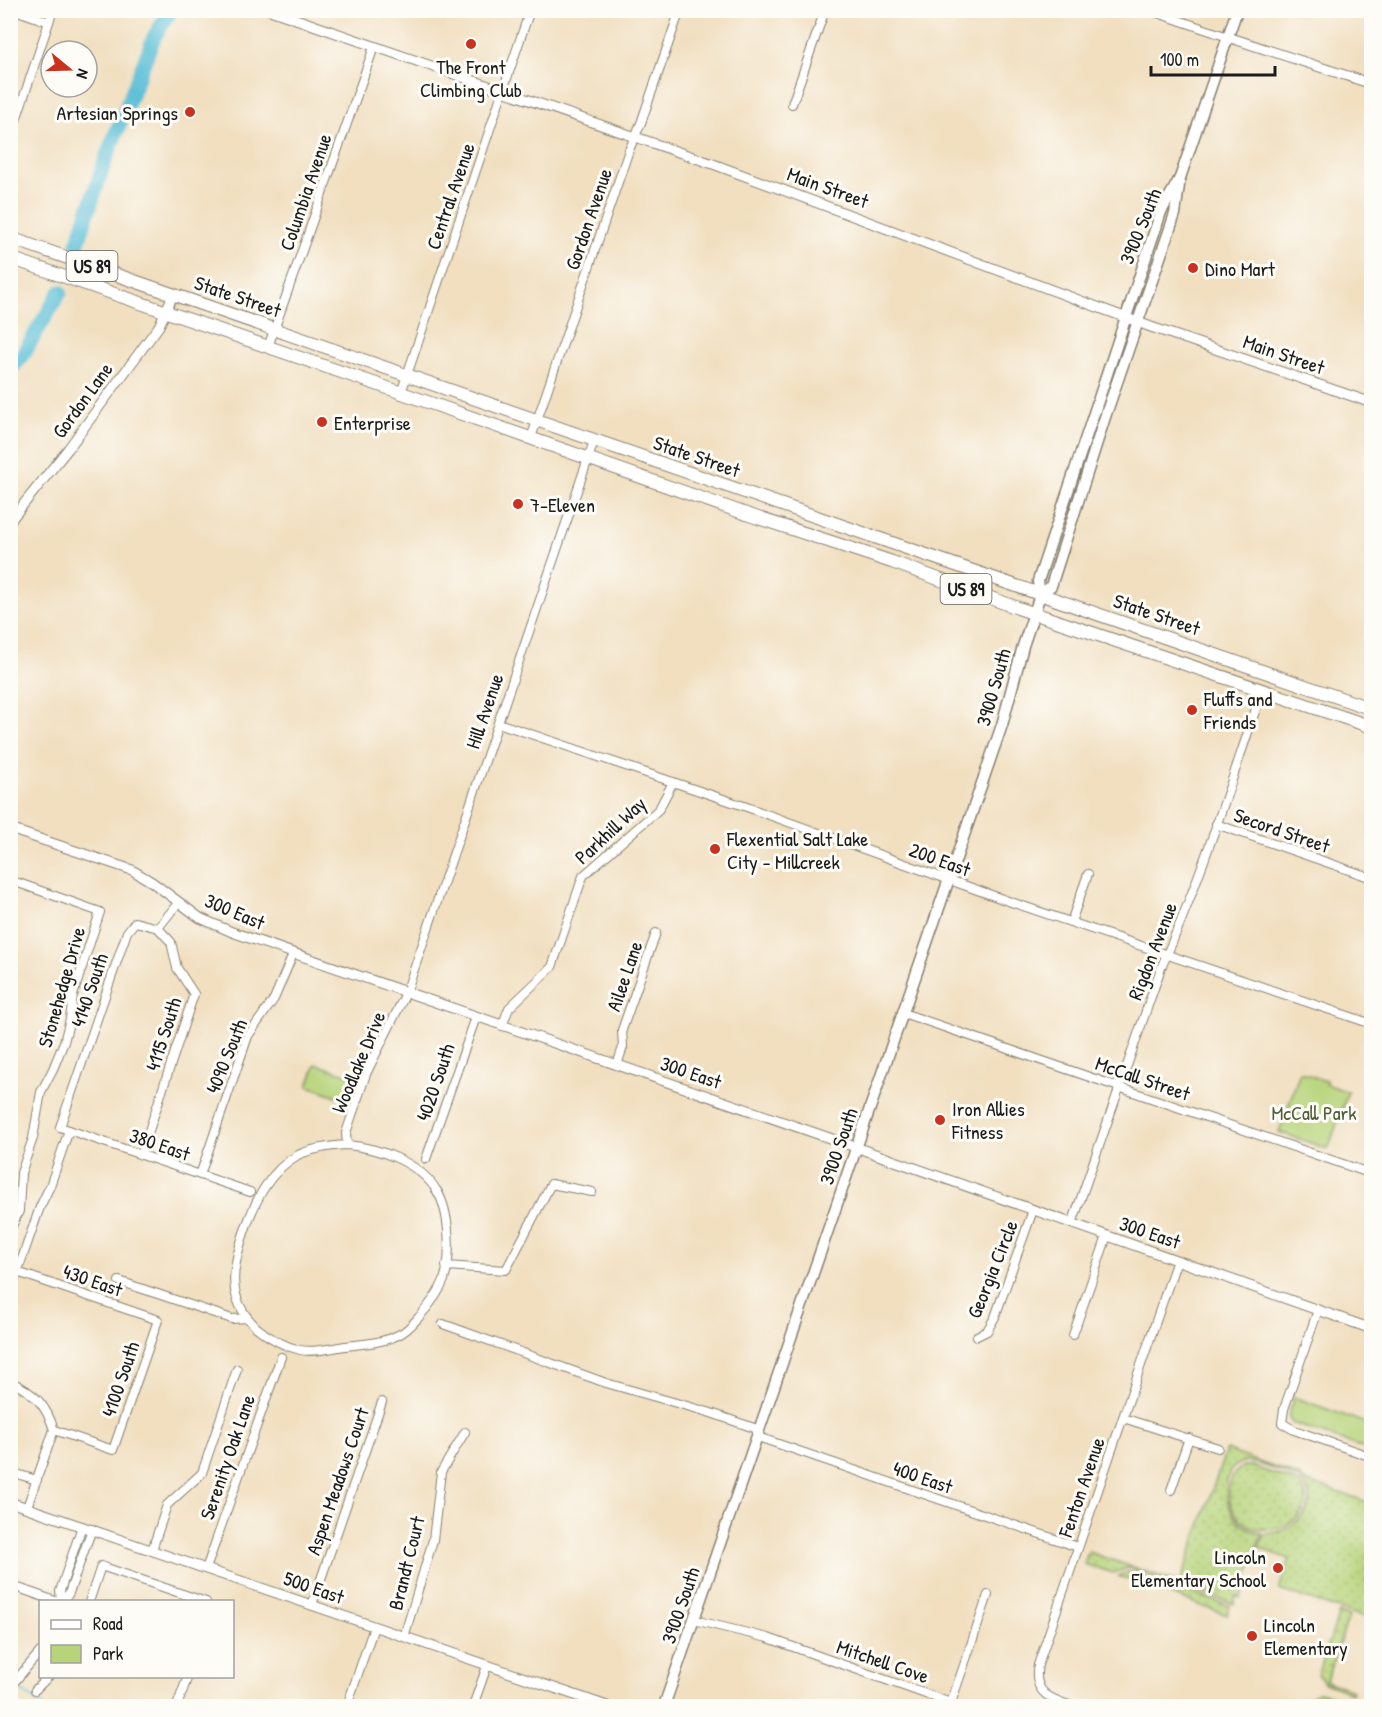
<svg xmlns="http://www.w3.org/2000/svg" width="1382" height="1717" viewBox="0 0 1382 1717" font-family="'Patrick Hand',sans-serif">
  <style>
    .grass { fill: url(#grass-dots); stroke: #6a784c; stroke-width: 1.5 }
    .park { fill: #b8d47b; stroke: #6a784c; stroke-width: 1.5 }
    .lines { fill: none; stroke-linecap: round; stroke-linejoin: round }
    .stream { stroke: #58bdd5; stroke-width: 2 }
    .river { stroke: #58bdd5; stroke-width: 15 }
    .minor-casing { stroke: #867e6e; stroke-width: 10 }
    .tertiary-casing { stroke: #867e6e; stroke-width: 11 }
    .secondary-casing { stroke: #867e6e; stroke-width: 13 }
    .primary-casing { stroke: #867e6e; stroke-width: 14 }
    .minor { stroke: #fff; stroke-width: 8 }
    .tertiary { stroke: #fff; stroke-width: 9 }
    .secondary { stroke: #fff; stroke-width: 10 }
    .primary { stroke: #fff; stroke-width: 12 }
    .poi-dot { fill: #c8321e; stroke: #fdfcf7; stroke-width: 2 }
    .labels { text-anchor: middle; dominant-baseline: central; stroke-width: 6; stroke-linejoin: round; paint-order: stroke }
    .shield { fill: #fdfcf7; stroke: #605f5e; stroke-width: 1.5 }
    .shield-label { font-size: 18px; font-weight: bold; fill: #1c1c1c }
    .poi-label { font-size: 20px; fill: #1c1c1c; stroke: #fdfcf7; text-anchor: start }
    .street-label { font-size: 20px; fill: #1c1c1c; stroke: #fdfcf7 }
    .park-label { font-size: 20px; fill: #535c3d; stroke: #fdfcf7 }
  </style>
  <defs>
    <pattern id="grass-dots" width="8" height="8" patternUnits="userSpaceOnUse" patternTransform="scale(1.5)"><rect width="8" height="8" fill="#b8d47b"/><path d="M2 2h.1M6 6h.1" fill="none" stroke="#9eb56a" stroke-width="1.8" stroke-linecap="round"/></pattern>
  </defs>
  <rect width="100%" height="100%" fill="#fdfcf7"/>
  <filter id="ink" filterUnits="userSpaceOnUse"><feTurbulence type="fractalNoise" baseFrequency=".0167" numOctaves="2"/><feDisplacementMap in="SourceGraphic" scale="12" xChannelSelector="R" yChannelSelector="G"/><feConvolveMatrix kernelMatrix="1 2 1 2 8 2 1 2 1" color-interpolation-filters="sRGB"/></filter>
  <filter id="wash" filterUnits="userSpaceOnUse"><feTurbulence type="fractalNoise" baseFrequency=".008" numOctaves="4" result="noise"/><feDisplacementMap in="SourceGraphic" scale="24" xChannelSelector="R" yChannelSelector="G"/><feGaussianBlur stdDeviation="1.35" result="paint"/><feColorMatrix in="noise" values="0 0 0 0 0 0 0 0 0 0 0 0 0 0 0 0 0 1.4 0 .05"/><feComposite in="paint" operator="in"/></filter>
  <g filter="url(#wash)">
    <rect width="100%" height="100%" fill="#f1dfc0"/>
    <g class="grass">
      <path d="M1226,1450L1301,1477L1296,1478C1284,1473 1258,1461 1246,1462C1219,1464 1224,1506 1237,1520C1244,1528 1253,1531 1262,1533L1241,1598L1236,1596L1234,1604L1128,1568L1113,1573L1084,1564L1088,1552L1180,1583Z"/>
      <path d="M1244,1466H1252L1299,1483C1332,1526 1232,1557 1229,1492C1229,1481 1234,1471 1244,1466Z"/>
      <path d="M1299,1479L1371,1503V1619L1279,1590L1289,1559L1259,1548L1264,1534C1293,1534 1327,1504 1299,1479Z"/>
      <path d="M1128,1572L1230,1606L1227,1615L1118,1576Z"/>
      <path d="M1339,1613L1349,1616L1326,1681L1353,1690L1352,1693L1324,1683L1318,1675Z"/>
      <path d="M1320,1692L1359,1706H1305L1309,1697Z"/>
    </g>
    <g class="park">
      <path d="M316,1064L354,1077L346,1099L308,1086Z"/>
      <path d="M1300,1072L1326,1081V1084L1348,1092L1328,1149L1279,1132Z"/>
      <path d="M1294,1397L1371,1425V1451L1292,1423C1285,1416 1291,1406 1294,1397Z"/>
    </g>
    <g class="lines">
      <path class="stream" d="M20,1690L43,1706"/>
      <g class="river">
        <path d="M77,245L105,161L154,37L171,10"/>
        <path d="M10,369L21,358L60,292"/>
      </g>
    </g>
  </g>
  <g filter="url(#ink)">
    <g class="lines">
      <g class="minor-casing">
        <g id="minor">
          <path d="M15,10L49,22"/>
          <path d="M1149,10L1228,37"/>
          <path d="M792,104L825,10"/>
          <path d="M14,126L53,10"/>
          <path d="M268,347L374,47"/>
          <path d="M401,393L530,10"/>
          <path d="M531,438L629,150L641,123L680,10"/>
          <path d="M498,723L744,806L1008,901L1372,1024"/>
          <path d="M1216,824L1372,878"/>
          <path d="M10,880L100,912L73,995L70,1019L64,1042L53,1069L41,1092L33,1138L21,1173L19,1211L10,1230"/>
          <path d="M1071,922L1088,874"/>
          <path d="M158,928L135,922L127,932L60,1127L250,1192"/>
          <path d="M903,1013L1372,1174"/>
          <path d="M502,1026L509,1008L552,967L583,876L659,809L673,782"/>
          <path d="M617,1065L623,1047L622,1030L656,933"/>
          <path d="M347,1145C379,1148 419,1162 437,1191C450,1212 452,1257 444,1280C439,1293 428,1307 419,1317C413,1324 406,1332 398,1335C382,1343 363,1344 345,1346C332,1348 313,1353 300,1350C284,1346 269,1338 256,1327C224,1297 233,1264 246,1227C257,1197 270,1171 298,1155C313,1148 331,1146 347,1145L346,1133L366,1074L406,993L594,441"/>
          <path d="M141,1155L194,994L177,968L171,942L158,928L178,903"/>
          <path d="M426,1159L476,1017"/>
          <path d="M200,1175L248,1036L274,999L293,954"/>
          <path d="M1072,1224L1161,968C1201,879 1230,784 1262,691"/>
          <path d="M446,1266L506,1270L551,1184L592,1192"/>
          <path d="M119,1281L232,1319L247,1318"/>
          <path d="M10,1293L40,1207L50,1186L69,1130"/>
          <path d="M1318,1310L1284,1409L1282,1423L1294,1430L1372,1457"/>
          <path d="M443,1324L606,1383L708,1412L760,1430"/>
          <path d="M1073,1335L1107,1236"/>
          <path d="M977,1336L987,1331L995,1317L1033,1210"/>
          <path d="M10,1381C34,1393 46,1404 54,1430L113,1450L158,1320L17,1272"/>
          <path d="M1123,1418L1218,1448"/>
          <path d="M758,1437L1078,1547"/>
          <path d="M10,1472L37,1480"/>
          <path d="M1171,1490L1189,1438"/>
          <path d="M27,1507L54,1430"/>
          <path d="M152,1550L167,1505L202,1473L237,1369"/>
          <path d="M206,1569L281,1357"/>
          <path d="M10,1585L58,1602"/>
          <path d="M61,1602L60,1591L82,1526"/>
          <path d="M63,1602L69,1593L92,1529"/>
          <path d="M89,1602L101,1566L206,1602"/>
          <path d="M312,1605L382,1402"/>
          <path d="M694,1620L768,1638L951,1703L988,1595"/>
          <path d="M404,1637L433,1540L441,1472L465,1432"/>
          <path d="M10,1687L40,1652"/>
          <path d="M35,1690L49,1676"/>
          <path d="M1369,1704L1372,1705"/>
          <path d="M20,1706L23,1704"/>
          <path d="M177,1706L188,1676"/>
          <path d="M347,1706L374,1627"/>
          <path d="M473,1706L487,1666"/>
          <path d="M1072,1706C1050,1699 1032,1693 1038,1665L1177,1260"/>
        </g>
      </g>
      <g class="tertiary-casing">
        <g id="tertiary">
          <path d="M270,10L713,164L1151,327L1372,403"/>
          <path d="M1228,37L1372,84"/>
          <path d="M10,521L68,449L159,326L173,295"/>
          <path d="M10,829L132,870L152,882L200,918L232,932L841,1142L1372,1329"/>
          <path d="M10,1502L607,1706"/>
        </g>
      </g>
      <g class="secondary-casing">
        <g id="secondary">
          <path d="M1040,595L1051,586L1106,414L1175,214L1180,178L1237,10"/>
          <path d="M664,1706L1002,725L1023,646L1040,595L1038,581L1161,212L1180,178"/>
        </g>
      </g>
      <g class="primary-casing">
        <g id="primary">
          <path d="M10,238L1372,709"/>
          <path d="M10,258L382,386L752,516L892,562L1018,608L1372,727"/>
        </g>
      </g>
      <use href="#minor" class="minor"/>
      <use href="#tertiary" class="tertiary"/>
      <use href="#secondary" class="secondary"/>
      <use href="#primary" class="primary"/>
    </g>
  </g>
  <g class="poi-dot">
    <circle cx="471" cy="44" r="6"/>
    <circle cx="190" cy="112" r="6"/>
    <circle cx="1193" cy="268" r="6"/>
    <circle cx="322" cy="422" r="6"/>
    <circle cx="518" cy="504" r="6"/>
    <circle cx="1192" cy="710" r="6"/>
    <circle cx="715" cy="849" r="6"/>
    <circle cx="940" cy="1120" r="6"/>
    <circle cx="1278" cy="1568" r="6"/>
    <circle cx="1252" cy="1636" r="6"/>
  </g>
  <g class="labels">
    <g class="shield">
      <rect x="66.5" y="251" width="51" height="30" rx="4.5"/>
      <rect x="940.5" y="574" width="51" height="30" rx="4.5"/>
    </g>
    <g class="shield-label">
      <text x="92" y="266">US 89</text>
      <text x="966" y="589">US 89</text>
    </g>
    <g class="poi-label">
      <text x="471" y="66" text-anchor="middle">The Front<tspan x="471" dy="23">Climbing Club</tspan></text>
      <text x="178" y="112" text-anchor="end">Artesian Springs</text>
      <text x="1205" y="268">Dino Mart</text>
      <text x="334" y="422">Enterprise</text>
      <text x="530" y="504">7-Eleven</text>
      <text x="1204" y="698">Fluffs and<tspan x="1204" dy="23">Friends</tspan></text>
      <text x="727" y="838">Flexential Salt Lake<tspan x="727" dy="23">City - Millcreek</tspan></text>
      <text x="952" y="1108">Iron Allies<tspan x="952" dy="23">Fitness</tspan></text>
      <text x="1266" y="1556" text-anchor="end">Lincoln<tspan x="1266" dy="23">Elementary School</tspan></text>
      <text x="1264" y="1624">Lincoln<tspan x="1264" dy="23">Elementary</tspan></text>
    </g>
    <g class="street-label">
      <text transform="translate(828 187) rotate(20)">Main Street</text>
      <text transform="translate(305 192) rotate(-71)">Columbia Avenue</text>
      <text transform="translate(450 196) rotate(-71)">Central Avenue</text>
      <text transform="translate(588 219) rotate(-71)">Gordon Avenue</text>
      <text transform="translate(1140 226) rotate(-68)">3900 South</text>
      <text transform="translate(238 296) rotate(19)">State Street</text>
      <text transform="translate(1284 354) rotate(19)">Main Street</text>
      <text transform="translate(82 400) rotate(-54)">Gordon Lane</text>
      <text transform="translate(697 456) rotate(19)">State Street</text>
      <text transform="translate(1157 614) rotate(19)">State Street</text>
      <text transform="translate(993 687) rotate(-74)">3900 South</text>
      <text transform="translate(484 711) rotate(-71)">Hill Avenue</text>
      <text transform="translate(610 830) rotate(-43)">Parkhill Way</text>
      <text transform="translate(1282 830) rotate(19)">Secord Street</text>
      <text transform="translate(940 859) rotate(20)">200 East</text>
      <text transform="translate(235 911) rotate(23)">300 East</text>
      <text transform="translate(1152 951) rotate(-69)">Rigdon Avenue</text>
      <text transform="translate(624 976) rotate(-71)">Ailee Lane</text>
      <text transform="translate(61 987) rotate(-74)">Stonehedge Drive</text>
      <text transform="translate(89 990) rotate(-71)">4140 South</text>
      <text transform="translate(163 1034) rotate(-72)">4115 South</text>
      <text transform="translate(226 1056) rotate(-68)">4090 South</text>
      <text transform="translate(358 1062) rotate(-67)">Woodlake Drive</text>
      <text transform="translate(691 1072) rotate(19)">300 East</text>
      <text transform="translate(1143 1078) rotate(19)">McCall Street</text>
      <text transform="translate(435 1082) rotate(-71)">4020 South</text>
      <text transform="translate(160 1144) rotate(19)">380 East</text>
      <text transform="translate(838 1146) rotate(-71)">3900 South</text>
      <text transform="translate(1150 1232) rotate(19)">300 East</text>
      <text transform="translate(992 1269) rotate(-68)">Georgia Circle</text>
      <text transform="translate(93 1280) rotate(19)">430 East</text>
      <text transform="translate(120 1379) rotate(-71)">4100 South</text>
      <text transform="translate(227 1457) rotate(-71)">Serenity Oak Lane</text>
      <text transform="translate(923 1477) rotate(19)">400 East</text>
      <text transform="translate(337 1481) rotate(-71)">Aspen Meadows Court</text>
      <text transform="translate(1081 1487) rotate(-71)">Fenton Avenue</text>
      <text transform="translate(406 1563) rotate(-76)">Brandt Court</text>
      <text transform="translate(314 1587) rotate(19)">500 East</text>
      <text transform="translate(680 1605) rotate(-71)">3900 South</text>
      <text transform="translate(883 1661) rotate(19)">Mitchell Cove</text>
    </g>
    <g class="park-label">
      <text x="1314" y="1112">McCall Park</text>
    </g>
  </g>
  <rect width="1382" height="1717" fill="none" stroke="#fdfcf7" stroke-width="36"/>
  <rect x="39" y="1600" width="195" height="78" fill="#fdfcf7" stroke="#a3a29f" stroke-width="1.5"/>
  <rect x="51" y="1620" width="30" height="9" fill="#ffffff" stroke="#a3a29f" stroke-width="1.5"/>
  <text x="93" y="1630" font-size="18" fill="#1c1c1c">Road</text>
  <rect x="51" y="1645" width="30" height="18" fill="#b8d47b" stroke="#a3a29f" stroke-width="1.5"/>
  <text x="93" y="1660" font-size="18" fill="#1c1c1c">Park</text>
  <g transform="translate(69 69) rotate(109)"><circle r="28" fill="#fdfcf7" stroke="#a3a29f" stroke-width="1.5"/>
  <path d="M0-4.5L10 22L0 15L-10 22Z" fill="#c8321e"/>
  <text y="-9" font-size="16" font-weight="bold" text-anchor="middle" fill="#1c1c1c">N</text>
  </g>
  <path d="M1151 66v9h124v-9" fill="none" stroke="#1c1c1c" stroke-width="3"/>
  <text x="1160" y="66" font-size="18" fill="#1c1c1c" stroke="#fdfcf7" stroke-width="4.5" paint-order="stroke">100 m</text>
</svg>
